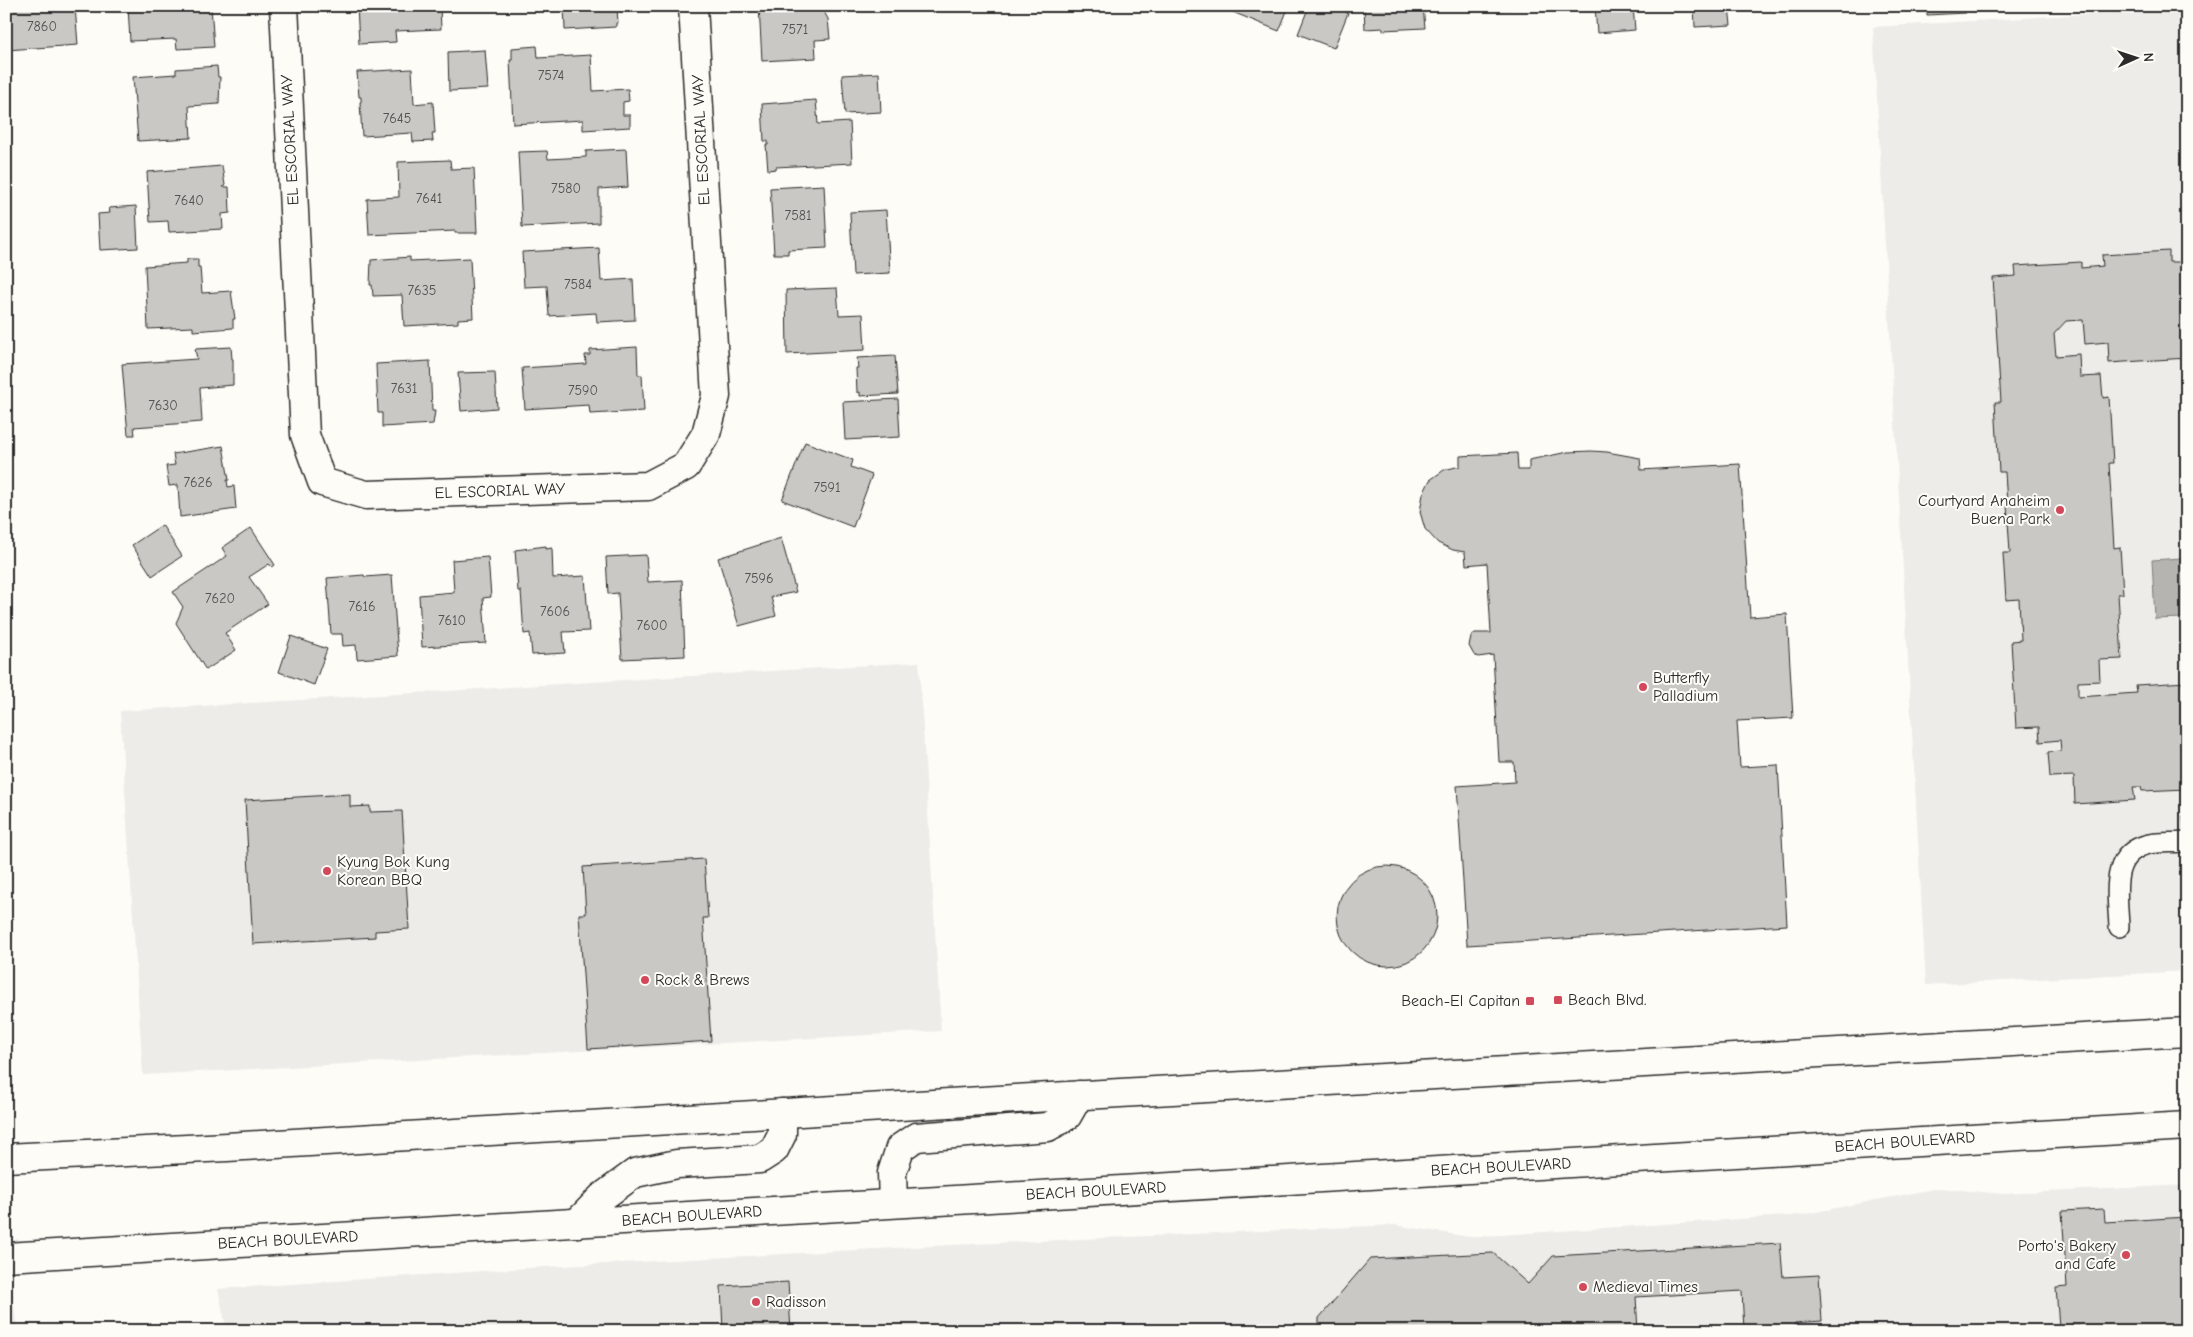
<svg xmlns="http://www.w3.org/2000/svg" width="2193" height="1337" viewBox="0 0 2193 1337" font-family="'Comic Neue',sans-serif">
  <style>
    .built { fill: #edece8 }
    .water { fill: #b5b4b1; stroke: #7e7d7b }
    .building { fill: #c9c8c4; stroke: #2b2b2b }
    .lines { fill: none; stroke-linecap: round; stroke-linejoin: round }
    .service-casing { stroke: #2b2b2b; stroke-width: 22 }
    .minor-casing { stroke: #2b2b2b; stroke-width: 31 }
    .primary-casing { stroke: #2b2b2b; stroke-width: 31 }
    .service { stroke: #fdfcf7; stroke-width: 19 }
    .minor { stroke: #fdfcf7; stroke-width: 28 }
    .primary { stroke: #fdfcf7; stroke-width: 28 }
    .poi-dot { fill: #d1495b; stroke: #fdfcf7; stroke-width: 2 }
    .labels { text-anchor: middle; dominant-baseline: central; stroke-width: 4; stroke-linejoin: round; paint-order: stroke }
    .number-label { font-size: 14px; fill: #525251 }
    .street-label { font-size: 16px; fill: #2b2b2b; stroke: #fdfcf7 }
    .poi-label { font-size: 16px; fill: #2b2b2b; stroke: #fdfcf7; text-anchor: start }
  </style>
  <rect width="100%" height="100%" fill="#fdfcf7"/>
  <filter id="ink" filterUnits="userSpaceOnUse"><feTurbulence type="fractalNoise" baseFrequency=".02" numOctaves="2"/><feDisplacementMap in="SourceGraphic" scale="10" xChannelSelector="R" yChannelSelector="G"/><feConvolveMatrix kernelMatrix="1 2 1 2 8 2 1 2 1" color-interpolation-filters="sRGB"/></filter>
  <g filter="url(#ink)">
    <g class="built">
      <path d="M2187,8V971L1926,985L1873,27Z"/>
      <path d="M919,662L941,1031L143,1075L120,711Z"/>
      <path d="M2187,1185V1331H227L218,1289L528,1268L951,1245L1395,1225L1470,1237L1801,1215L1938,1188L2004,1194Z"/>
      <path d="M14,1305L17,1331H6V1306Z"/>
    </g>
    <path class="water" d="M2181,558L2184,618L2155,619L2152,560Z"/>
    <g class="building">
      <path d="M6,6H75L78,45L6,50Z"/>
      <path d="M128,6H180L181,10L211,6L214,47L177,49L176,39L130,41Z"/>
      <path d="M357,6H440L441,29L395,31L396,42L359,44Z"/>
      <path d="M564,6H615V9H617L618,23H616V27L565,30Z"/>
      <path d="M759,6H821L828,19L830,39L815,40L816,58L762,61Z"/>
      <path d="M1218,6H1289L1279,31Z"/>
      <path d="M1309,6H1332L1348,13L1334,48L1298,34Z"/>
      <path d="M1364,6H1423L1425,28L1383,30V28L1365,29Z"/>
      <path d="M1471,6H1522L1523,8L1471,11Z"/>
      <path d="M1595,6H1633L1635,30L1597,33Z"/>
      <path d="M1694,6H1729L1731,25L1695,27Z"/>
      <path d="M1927,6H1964L1965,13L1927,15Z"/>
      <path d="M537,46L538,58L591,55L593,91L628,89L629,101L623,102V115H630V127L583,130V120L513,124L510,60H512V48Z"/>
      <path d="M485,50L488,89L449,91L448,52Z"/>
      <path d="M217,66L218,77H220L219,104L189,106L191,138L138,141L133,77L176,74V69Z"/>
      <path d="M412,69L414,104L433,102L435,133H432L433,141L413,142L412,133L362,136L360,102H361V97H359L357,72Z"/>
      <path d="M879,73L881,112L845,114L842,75Z"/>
      <path d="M816,100L818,124L850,122L852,163L776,167V169L768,170L766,145H768V141H764L762,104Z"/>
      <path d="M626,149L628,187L599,189V223L522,227L518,152L547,151L548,159L586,157V151Z"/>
      <path d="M450,160L451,169L474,168L477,233H455V231L369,235L367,199L399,197L398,162Z"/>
      <path d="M222,166L225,185L223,187H229L230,213L222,214L223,229L169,232L168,221L150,222L147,172Z"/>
      <path d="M824,185L827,248L788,250V254H774L770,188Z"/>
      <path d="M136,206L138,248L100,250L98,214L110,213L109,208Z"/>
      <path d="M886,210L890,273L853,275L850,212Z"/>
      <path d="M599,248L601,281L633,279L635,320L597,322L596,313L549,316L547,286L524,287L522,252Z"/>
      <path d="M2169,251V262H2187V358L2109,363L2108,342L2085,344L2083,320L2066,321L2054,334L2056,356L2079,354L2080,377L2101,376L2103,398L2109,397L2113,463H2109L2114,548L2120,547L2123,594H2118L2122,659L2099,660L2100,681L2078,682V697L2137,693L2136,685L2187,682V789L2142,791L2141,787H2133L2135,800L2075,804L2074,776L2050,777L2048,752L2061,751L2060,740L2040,742L2039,727L2016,728L2011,641L2021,640L2019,599L2006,600L2003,553H2010L2005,472H1999L1995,402H2001L1993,278L2016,276L2015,266L2081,262V268L2103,266L2102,255Z"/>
      <path d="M410,257V261L470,258L473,318L458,319V323L404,326L402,295L373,296L372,285H370L371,260Z"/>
      <path d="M187,259H198V267H200L202,293L231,291L235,319H233V328L193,331V327L148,329L145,266L187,263Z"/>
      <path d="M837,288L839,315L863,314L865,350L787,354L786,290Z"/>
      <path d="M231,347L232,359H233V385L200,388L202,422L134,427L135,435H128L122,364L197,359L195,349Z"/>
      <path d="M637,347L638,375H642L644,411L590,414L589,405L525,409L522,368L586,364L585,355H590V350Z"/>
      <path d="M895,356L898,394L860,396V392L857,393L856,368H858L857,358Z"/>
      <path d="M430,361L432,411H435L433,424L382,427V413H378L376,364Z"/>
      <path d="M495,372L497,408L461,411L458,373Z"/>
      <path d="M898,399L900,437L845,440L843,402Z"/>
      <path d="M805,442L853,460L851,467L872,475L853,527L782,500Z"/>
      <path d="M223,446L229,480H227L228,487L234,486L236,509L180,517L178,485L169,486L166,466L175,465L173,454Z"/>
      <path d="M1591,451L1607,452L1640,458L1641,470L1740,464L1750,617L1787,614L1793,718L1737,721L1740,767L1778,765L1787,925L1467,945L1457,786L1515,782L1514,762H1499L1493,655L1478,657L1474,655L1469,646L1471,636L1475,633H1491L1487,563L1466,565L1465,552L1453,550L1438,543L1425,529L1420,512L1423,494L1430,480L1444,470L1460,466V456L1517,453L1518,470H1529V460L1568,452Z"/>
      <path d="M162,525L182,556L152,576L132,545Z"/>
      <path d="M251,528L275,565L272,567L269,564L249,577L268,604L225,633L236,650L206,670L176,623L183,607L173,592L227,556L222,548Z"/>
      <path d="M781,538L796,592L771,597L776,616L739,626L718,558Z"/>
      <path d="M546,546V549L552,548L553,578L585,576L589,631L563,632L565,653L532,655L530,633L524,634L521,591H518L515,550Z"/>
      <path d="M646,555L648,582L682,580L685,656L622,659L618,593L608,594L606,557Z"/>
      <path d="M488,557L491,597L483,598L486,643L422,647L419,595L454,592L452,560Z"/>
      <path d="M364,575L365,577L392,575L398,656L357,659L356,645L343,646L342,634H331L327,578Z"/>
      <path d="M291,636L327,649L314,685L279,672Z"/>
      <path d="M350,794V807L370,806V812L402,811L409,929L375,931V937L253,944L245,800Z"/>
      <path d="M2183,816H2187V863L2185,842Z"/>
      <path d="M704,859L708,918H703L711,1041L588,1049L579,914H586L583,867Z"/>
      <circle cx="1387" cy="916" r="50"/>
      <path d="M2104,1209L2105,1222L2187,1217V1331H2080L2079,1326L2059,1327L2056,1288L2067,1287L2062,1211Z"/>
      <path d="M1780,1243L1783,1277L1819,1275L1822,1321L1795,1323V1331H1744L1742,1291L1636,1297L1638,1331H1319V1318L1370,1259L1493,1253L1528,1284L1553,1256Z"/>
      <path d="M788,1282L791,1331H723L721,1286Z"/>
    </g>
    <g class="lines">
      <g class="service-casing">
        <path id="service" d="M2119,927C2118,896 2108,853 2149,844C2160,842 2173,843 2185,842"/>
      </g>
      <g class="minor-casing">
        <path id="minor" d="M284,6L305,435L322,482L366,495L648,486L686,466L706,434L716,396L693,6"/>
      </g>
      <g class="primary-casing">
        <g id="primary">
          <path d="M6,1158L227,1147L1015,1099L2187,1032"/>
          <path d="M893,1203L892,1173L900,1148L916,1137L1048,1127L1067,1116L1079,1095"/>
          <path d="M577,1223L602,1197L635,1173L677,1164L760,1159L774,1150L782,1134V1113"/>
          <path d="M6,1257L2187,1126"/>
        </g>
      </g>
      <use href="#service" class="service"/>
      <use href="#minor" class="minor"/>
      <use href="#primary" class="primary"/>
    </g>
  </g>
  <g class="poi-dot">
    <circle cx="2060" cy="510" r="5"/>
    <circle cx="1643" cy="687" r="5"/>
    <circle cx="327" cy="871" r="5"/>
    <circle cx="645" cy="980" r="5"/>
    <rect x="1553" y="995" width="10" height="10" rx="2.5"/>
    <rect x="1525" y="996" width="10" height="10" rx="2.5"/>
    <circle cx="2126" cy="1255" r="5"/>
    <circle cx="1583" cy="1287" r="5"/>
    <circle cx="756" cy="1302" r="5"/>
  </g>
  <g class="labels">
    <g class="number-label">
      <text x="42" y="26">7860</text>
      <text x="795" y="29">7571</text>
      <text x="551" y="75">7574</text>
      <text x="397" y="118">7645</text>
      <text x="566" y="188">7580</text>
      <text x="429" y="198">7641</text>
      <text x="189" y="200">7640</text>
      <text x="798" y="215">7581</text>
      <text x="578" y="284">7584</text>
      <text x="422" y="290">7635</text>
      <text x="404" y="388">7631</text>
      <text x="583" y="390">7590</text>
      <text x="163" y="405">7630</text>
      <text x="198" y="482">7626</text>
      <text x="827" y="487">7591</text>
      <text x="759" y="578">7596</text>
      <text x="220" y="598">7620</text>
      <text x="362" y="606">7616</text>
      <text x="555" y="611">7606</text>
      <text x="452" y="620">7610</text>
      <text x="652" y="625">7600</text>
    </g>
    <g class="street-label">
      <text transform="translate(290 140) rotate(-93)">EL ESCORIAL WAY</text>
      <text transform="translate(701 140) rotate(-93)">EL ESCORIAL WAY</text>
      <text transform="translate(500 491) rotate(-2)">EL ESCORIAL WAY</text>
      <text transform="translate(1905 1142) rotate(-4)">BEACH BOULEVARD</text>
      <text transform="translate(1501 1167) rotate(-3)">BEACH BOULEVARD</text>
      <text transform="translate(1096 1191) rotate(-3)">BEACH BOULEVARD</text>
      <text transform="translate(692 1216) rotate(-4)">BEACH BOULEVARD</text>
      <text transform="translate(288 1240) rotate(-3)">BEACH BOULEVARD</text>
    </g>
    <g class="poi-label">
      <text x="2050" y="501" text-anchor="end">Courtyard Anaheim<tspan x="2050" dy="18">Buena Park</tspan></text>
      <text x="1653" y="678">Butterfly<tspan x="1653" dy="18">Palladium</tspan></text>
      <text x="337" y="862">Kyung Bok Kung<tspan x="337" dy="18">Korean BBQ</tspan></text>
      <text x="655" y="980">Rock &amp; Brews</text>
      <text x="1568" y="1000">Beach Blvd.</text>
      <text x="1520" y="1001" text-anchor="end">Beach-El Capitan</text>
      <text x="2116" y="1246" text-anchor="end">Porto's Bakery<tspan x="2116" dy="18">and Cafe</tspan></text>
      <text x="1593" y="1287">Medieval Times</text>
      <text x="766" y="1302">Radisson</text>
    </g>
  </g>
  <rect width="2193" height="1337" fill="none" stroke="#fdfcf7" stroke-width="25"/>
  <rect x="12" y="12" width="2168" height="1312" fill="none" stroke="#2b2b2b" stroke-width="2" filter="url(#ink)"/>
  <g transform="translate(2136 58) rotate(87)" stroke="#fdfcf7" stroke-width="4" paint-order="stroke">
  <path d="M0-4L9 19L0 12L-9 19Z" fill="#2b2b2b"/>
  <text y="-8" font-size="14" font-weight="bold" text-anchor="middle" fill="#2b2b2b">N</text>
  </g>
</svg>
